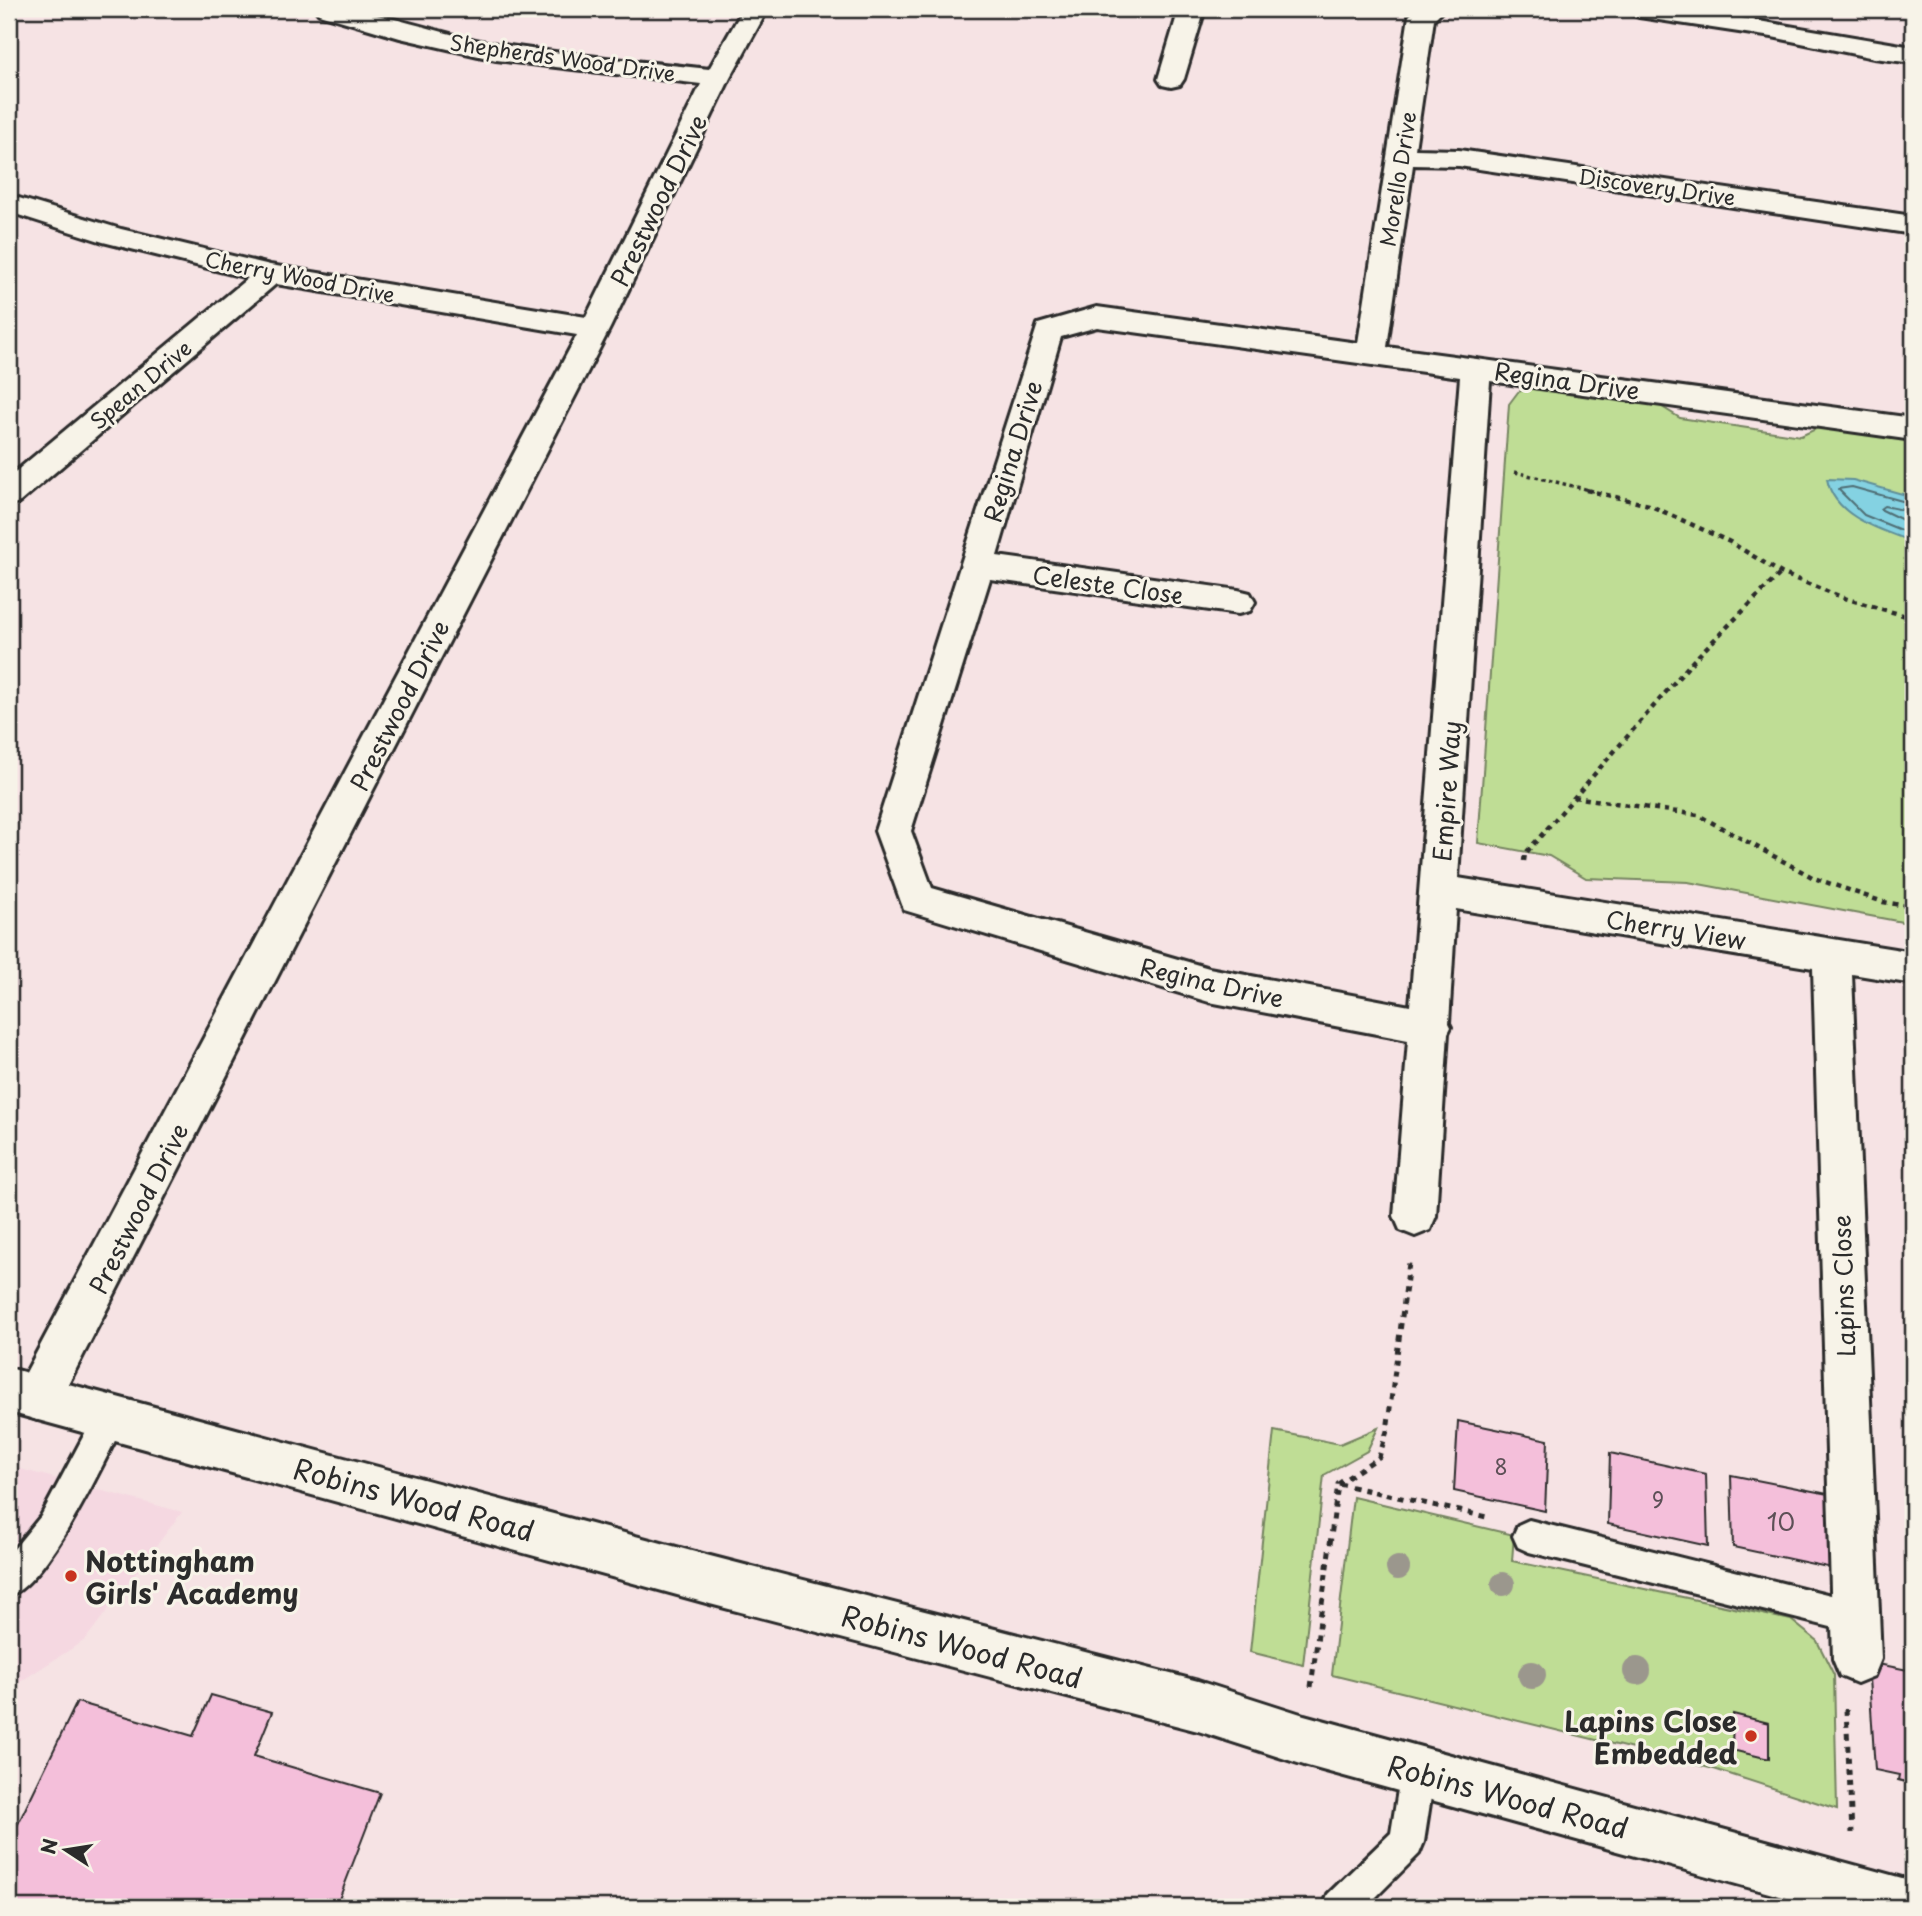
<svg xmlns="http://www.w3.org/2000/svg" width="1922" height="1916" viewBox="0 0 1922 1916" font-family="'Playpen Sans',sans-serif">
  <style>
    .built { fill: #f5d8e1 }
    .green { fill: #bfdd95; stroke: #758460; stroke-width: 2 }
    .water { fill: #84d2e2; stroke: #608f99; stroke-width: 2 }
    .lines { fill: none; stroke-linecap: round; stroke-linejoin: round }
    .shore { stroke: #4f6e74; stroke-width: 2 }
    .building { fill: #f4bfda; stroke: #2b2b2b; stroke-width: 2 }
    .lane-casing { stroke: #2b2b2b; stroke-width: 6 }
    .street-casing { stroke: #2b2b2b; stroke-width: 6 }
    .secondary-casing { stroke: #2b2b2b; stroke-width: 6 }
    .path-far2 { stroke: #2b2b2b; stroke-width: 3.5; stroke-dasharray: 3.5 3.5; stroke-linecap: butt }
    .path-far1 { stroke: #2b2b2b; stroke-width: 4.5; stroke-dasharray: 5 5; stroke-linecap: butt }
    .path { stroke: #2b2b2b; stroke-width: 5; stroke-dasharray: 6 6; stroke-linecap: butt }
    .lane { fill: #f7f3e8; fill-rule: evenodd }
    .street { fill: #f7f3e8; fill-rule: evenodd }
    .secondary { fill: #f7f3e8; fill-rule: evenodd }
    .tree { fill: #9b978d }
    .poi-dot { fill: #c8321e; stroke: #f7f3e8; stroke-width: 2.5 }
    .labels { text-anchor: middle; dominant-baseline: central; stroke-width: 6; stroke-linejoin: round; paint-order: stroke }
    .far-street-label { font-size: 21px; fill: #2b2b2b; stroke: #f7f3e8 }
    .number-label { font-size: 21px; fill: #5d5057 }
    .street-label { font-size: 24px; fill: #2b2b2b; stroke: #f7f3e8 }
    .near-number-label { font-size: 24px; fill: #5d5057 }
    .near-street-label { font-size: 28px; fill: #2b2b2b; stroke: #f7f3e8 }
    .near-poi-label { font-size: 28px; font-weight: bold; fill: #2b2b2b; stroke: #f7f3e8; text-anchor: start }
  </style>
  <rect width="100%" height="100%" fill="#f6e3e4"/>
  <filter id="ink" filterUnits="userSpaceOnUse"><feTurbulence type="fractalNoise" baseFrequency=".0143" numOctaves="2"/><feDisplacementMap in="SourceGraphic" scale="14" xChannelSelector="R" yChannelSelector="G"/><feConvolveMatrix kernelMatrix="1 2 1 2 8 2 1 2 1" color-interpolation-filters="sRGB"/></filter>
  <g filter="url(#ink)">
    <path class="built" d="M9,1466L182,1512L85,1640L9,1689Z"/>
    <g class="green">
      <path d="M1534,387L1654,402L1680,418L1801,436L1822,426L1913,441V924L1688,882L1586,878L1549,856L1478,843L1509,404L1518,392Z"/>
      <path d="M1378,1428L1367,1451L1324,1475L1303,1665L1250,1652L1274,1431L1340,1444Z"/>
      <path d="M1353,1497L1514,1535L1512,1561L1791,1620L1817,1641L1834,1675L1837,1809L1714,1769L1332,1675Z"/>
    </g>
    <path class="water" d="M1827,479L1853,480L1913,497V542C1881,530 1834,517 1827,479Z"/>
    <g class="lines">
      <g class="shore">
        <path d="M1913,504L1852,487L1838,489L1864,515L1913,535"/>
        <path d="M1913,512L1884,506L1880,509L1913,525"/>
      </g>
    </g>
    <g class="building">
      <path d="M1458,1421L1548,1440L1545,1511L1454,1491Z"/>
      <path d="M1610,1453L1706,1474L1708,1546L1608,1524Z"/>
      <path d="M1731,1475L1828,1494L1832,1568L1733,1547Z"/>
      <path d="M1868,1662L1913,1671V1784L1898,1780L1899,1775L1875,1770Z"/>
      <path d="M211,1695L272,1712L254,1756L380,1793L336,1907H9V1826L16,1828L77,1702L193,1736Z"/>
      <path d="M1733,1714L1769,1723V1759L1732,1750Z"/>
    </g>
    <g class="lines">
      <g class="lane-casing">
        <g id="lane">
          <path d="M111,1401L122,1405L126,1416L122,1427C101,1467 49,1581 9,1596V1555L41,1516L100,1405Z"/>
          <path d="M1529,1520L1855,1601L1867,1605L1871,1617L1867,1629L1855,1633L1529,1552L1518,1547L1513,1536L1518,1525Z"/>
          <path d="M1418,1754L1430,1759L1435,1771L1424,1842L1419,1854L1366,1907H1323L1328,1894L1391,1833L1401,1771L1406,1759Z"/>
        </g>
      </g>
      <g class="street-casing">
        <g id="street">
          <path d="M315,9C375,6 437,35 497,44C567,55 638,61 709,69L743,9H768L730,78L610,328L53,1414L37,1420L21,1414L15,1398L21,1382L577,335L276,284L20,502L9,505V477L248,278L103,242L9,212V195L121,229L270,265L586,317L701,84L496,60L400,38L319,14Z"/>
          <path d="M1179,9H1205L1184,79L1180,85L1171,87L1162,85L1158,79Z"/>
          <path d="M1416,9H1444L1434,19L1415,149L1459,150L1913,216V234L1459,166L1413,165L1387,347L1913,418V440L1490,381L1458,878L1913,952V984L1852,974L1881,1659L1874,1676L1857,1683L1840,1676L1833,1659L1813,968L1456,909L1449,1023L1451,1027L1448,1033L1436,1216L1430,1230L1415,1236L1400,1230L1394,1216L1408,1040L1209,1002L904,910L875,831L1038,324L1097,307L1358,343L1409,16ZM1097,327L1460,377L1410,1006L1209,968L932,888L911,831L990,579L1238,614L1250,611L1255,602L1250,593L1238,590L997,556L1061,337Z"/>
          <path d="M1626,9H1688L1913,47V63L1874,58L1772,37L1639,17L1630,14Z"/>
        </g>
      </g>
      <g class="secondary-casing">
        <path id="secondary" d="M9,1368L710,1556L1198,1681L1304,1715L1913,1881V1907H1820L1304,1765L1198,1731L710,1604L9,1412Z"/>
      </g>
      <path class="path-far2" d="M1515,472L1593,491"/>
      <g class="path-far1">
        <path d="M1586,490L1649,505L1730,542L1781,573L1844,598L1913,618"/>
        <path d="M1574,797L1698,815L1814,878L1883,902L1913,907"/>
        <path d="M1524,861L1525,854L1693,661L1781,573"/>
      </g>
      <g class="path">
        <path d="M1339,1484L1491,1518"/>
        <path d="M1311,1687L1338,1484L1379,1457L1387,1431L1409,1263"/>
        <path d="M1846,1709L1852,1833"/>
      </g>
      <use href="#lane" class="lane"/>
      <use href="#street" class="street"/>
      <use href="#secondary" class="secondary"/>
    </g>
    <g class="tree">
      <circle cx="1398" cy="1568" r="12"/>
      <circle cx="1503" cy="1584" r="12"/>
      <circle cx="1637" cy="1671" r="14"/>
      <circle cx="1532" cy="1675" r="14"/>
    </g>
  </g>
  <g class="poi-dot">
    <circle cx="71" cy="1576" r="7"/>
    <circle cx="1751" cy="1736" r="7"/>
  </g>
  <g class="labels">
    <g class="far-street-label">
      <text transform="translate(563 57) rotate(8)">Shepherds Wood Drive</text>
      <text transform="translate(1397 179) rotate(-81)">Morello Drive</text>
      <text transform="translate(1657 186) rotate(8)">Discovery Drive</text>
      <text transform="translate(300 276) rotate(11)">Cherry Wood Drive</text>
      <text transform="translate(140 384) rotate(-40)">Spean Drive</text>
    </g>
    <g class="number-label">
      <text x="1501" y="1466">8</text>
      <text x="1658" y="1499">9</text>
    </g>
    <g class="street-label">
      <text transform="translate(658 200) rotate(-64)">Prestwood Drive</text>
      <text transform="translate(1567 380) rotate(8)">Regina Drive</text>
      <text transform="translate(1012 451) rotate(-73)">Regina Drive</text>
      <text transform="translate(1108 584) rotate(8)">Celeste Close</text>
      <text transform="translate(399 705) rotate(-63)">Prestwood Drive</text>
      <text transform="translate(1446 791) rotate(-86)">Empire Way</text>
      <text transform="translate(1676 929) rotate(9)">Cherry View</text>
      <text transform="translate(1212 982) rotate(13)">Regina Drive</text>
      <text transform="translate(138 1208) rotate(-63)">Prestwood Drive</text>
      <text transform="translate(1843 1286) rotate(-92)">Lapins Close</text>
    </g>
    <g class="near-number-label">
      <text x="1781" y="1521">10</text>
    </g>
    <g class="near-street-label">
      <text transform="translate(414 1499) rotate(15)">Robins Wood Road</text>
      <text transform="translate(962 1646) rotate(15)">Robins Wood Road</text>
      <text transform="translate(1508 1796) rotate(15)">Robins Wood Road</text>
    </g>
    <g class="near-poi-label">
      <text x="85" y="1560">Nottingham<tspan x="85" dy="32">Girls' Academy</tspan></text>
      <text x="1737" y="1720" text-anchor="end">Lapins Close<tspan x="1737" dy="32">Embedded</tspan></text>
    </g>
  </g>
  <rect width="1922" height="1916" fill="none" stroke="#f7f3e8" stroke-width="35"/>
  <rect x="18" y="18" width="1887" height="1881" fill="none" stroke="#2b2b2b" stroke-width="2.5" filter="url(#ink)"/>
  <g transform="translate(66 1850) rotate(282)" stroke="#f7f3e8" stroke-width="5" paint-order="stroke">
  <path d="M0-5L12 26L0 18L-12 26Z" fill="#2b2b2b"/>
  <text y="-10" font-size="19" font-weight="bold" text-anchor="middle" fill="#2b2b2b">N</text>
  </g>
</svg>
